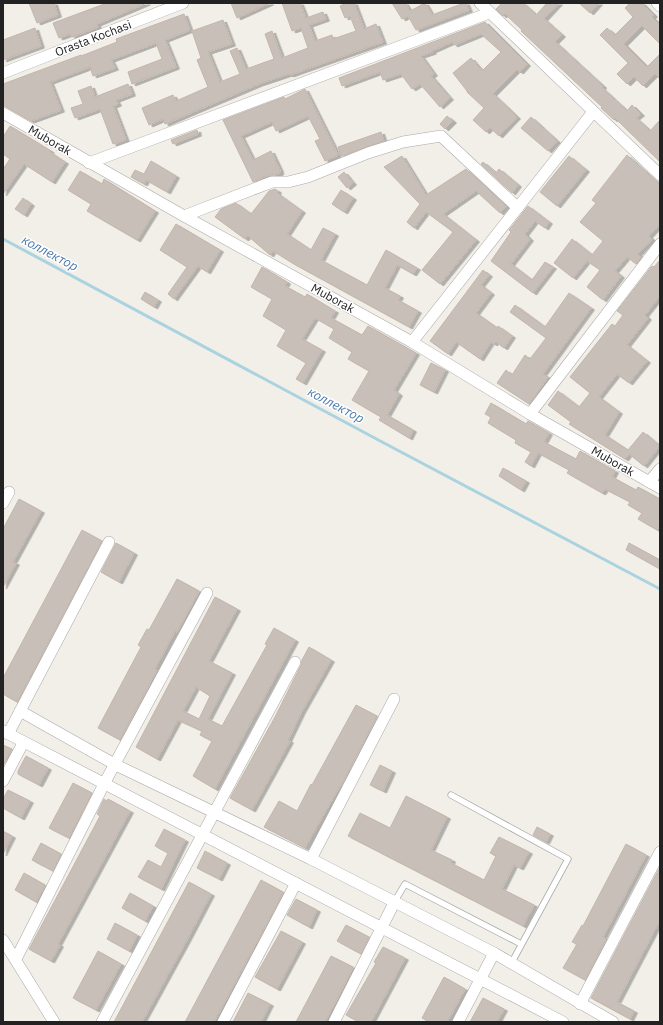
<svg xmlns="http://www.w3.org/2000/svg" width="663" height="1025" viewBox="0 0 663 1025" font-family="'IBM Plex Sans',sans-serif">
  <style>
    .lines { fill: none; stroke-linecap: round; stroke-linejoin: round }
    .stream { stroke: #aad3df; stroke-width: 3 }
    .building { fill: #c7bfb8; stroke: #c4b6ab; fill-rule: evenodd; filter: url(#shadow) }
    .lane-casing { stroke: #a9a9a9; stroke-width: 7 }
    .street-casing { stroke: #a9a9a9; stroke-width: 12 }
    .lane { stroke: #fff; stroke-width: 5.5 }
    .street { stroke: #fff; stroke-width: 11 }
    .labels { text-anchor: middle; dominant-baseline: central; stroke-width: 3; stroke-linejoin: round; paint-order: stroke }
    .street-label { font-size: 12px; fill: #222; stroke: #fff }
    .water-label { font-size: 13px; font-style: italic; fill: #4a7aab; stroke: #fff }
  </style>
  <defs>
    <filter id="shadow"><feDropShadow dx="3.5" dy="2" stdDeviation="0" flood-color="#0004"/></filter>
  </defs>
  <rect width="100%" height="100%" fill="#f2efe9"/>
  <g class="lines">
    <path class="stream" d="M3,239L384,443L660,589"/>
  </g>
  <g class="building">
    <path d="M29,3H54L58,15L37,23Z"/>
    <path d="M107,3H147L97,24L98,27L72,37L70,34L59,38L53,23Z"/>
    <path d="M231,3H270L237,18Z"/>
    <path d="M282,3H300L306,18L323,12L326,19L309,25L315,41L332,35L333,39L356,31L350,16L345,18L340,6L346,3H354L364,29L376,24L383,42L290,75L289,74L259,84L165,124L163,119L149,125L142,108L173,95L176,101L208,87L197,60L201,58L192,31L223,20L232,44L208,52L220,82L240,74L230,51L237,48L246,69L274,59L265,34L272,31L282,58L308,48L301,28L292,31Z"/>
    <path d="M392,3H405L410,11L425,3L432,15L464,3H466L469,10L416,30L408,16L402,19Z"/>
    <path d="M502,3H523L536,15L547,3H559L544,19L562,35L555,42L603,86L602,88L627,111L632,105L641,114L636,118L650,131L660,120V162L615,118L614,120L601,108L602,107L521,31L522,30L505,14L503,16L496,9Z"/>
    <path d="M579,3H599L590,13Z"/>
    <path d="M630,3H642L654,15L652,17L660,25V44L642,26L624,44L647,67L660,54V79L655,74L643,86L634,77L627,84L617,74L628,63L600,35L607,28L615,35L633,17L625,8Z"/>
    <path d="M184,14L190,30L165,40L176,67L132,84L128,72L162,59L156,43L111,60L115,68L93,76L90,67L50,82L61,110L31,121L3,105V84L81,55V56L117,42L116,39Z"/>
    <path d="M485,22L527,64L520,72L517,70L493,94L517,117L499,136L490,128L486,132L473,120L484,108L467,92V91L453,73L471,58L482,71L501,52L481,34L454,45L452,42L432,51L433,52L421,56L434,74L431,76L450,98L440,107L420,84L412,89L401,74L383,80L380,72L342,86L339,78Z"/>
    <path d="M35,28L41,46L3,60V40Z"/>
    <path d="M128,84L132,94L116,100L118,104L113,106L126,140L113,144L100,109L75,118L71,108L83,104L78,91L91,86L95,97Z"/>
    <path d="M305,89L338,155L325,161L315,141L320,139L308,116L276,131L272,122L241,136L253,160L271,151L280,170V173L275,175H269L253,182L223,120L284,97L285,99Z"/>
    <path d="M447,116L453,121L445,129L440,124Z"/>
    <path d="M531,117L557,141L548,151L521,128Z"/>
    <path d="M10,126L51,151L50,152L65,162L52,182L24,164L3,194V169L10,159L3,154V137Z"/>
    <path d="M197,130L198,134L173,144L171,140Z"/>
    <path d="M381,132L384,141L341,156L338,147Z"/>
    <path d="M627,155L660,185V224L649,236L652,239L638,254L641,257L636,264L627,257L615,271L621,276L603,300L587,287L600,270L587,261L573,278L554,263L572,239L592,255L603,241L580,222L596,203L592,200Z"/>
    <path d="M402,156L426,195L466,169L506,206L500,213L476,191L443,214L476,240L440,284L422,270L453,232L426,212L414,228L407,222L420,204L384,167Z"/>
    <path d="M569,156L586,170L557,206L540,192Z"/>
    <path d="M151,161L176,176L167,192L146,180L144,184L131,177L135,170L144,174Z"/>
    <path d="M483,162L496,173L499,169L518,185L512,193L481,164Z"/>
    <path d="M80,171L102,184L104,179L155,211L137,240L87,211L91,204L68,190Z"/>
    <path d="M344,172L353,183L347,188L338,177Z"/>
    <path d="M275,189L278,191L277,193L302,211L287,234L311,250L323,228L335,234L321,260L367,285L386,250L417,268L413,274L397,265L385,288L400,296L398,300L418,311L409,327L294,264L273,251L270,255L248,236L245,239L215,217L221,209L236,203L251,214L269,191Z"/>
    <path d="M341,190L353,198L344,212L332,204Z"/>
    <path d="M23,198L31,204L24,215L15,209Z"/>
    <path d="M528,206L549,222L545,228L535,221L525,234L530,239L511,264L532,280L545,262L553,267L533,293L491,261L511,232L509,230Z"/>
    <path d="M176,224L220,250L207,272L198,266L174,299L168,294L187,267L160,250Z"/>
    <path d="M660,260V296L645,315L648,318L627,345L647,361L629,383L617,374L599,397L619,412L605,435L628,450L643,432L660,446L644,466L629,454L625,459L569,424L571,422L548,405L558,391L579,407L590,393L570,377L612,324L615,326L623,315L617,311L652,266L654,267Z"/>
    <path d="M262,267L287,282L285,286L305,297L307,294L335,311L331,318L362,335L368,326L416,353L394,390L399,394L387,415L413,430L409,438L379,420L381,417L352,400L369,371L348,359L352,352L329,338L334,329L315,318L302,339L322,350L303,383L296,379L306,363L277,346L286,330L263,316L272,299L251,287Z"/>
    <path d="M483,270L489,275L481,285L491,293L476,313L497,328L498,326L512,336L504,348L496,342L494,344L491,342L480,359L456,342L448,354L430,341Z"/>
    <path d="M145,292L158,300L154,307L141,299Z"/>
    <path d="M569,293L591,308L543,374L548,377L529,404L497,383L506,370L512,375L525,355L530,359L546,338L510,312L515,305L545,327Z"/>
    <path d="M431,363L445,370L434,392L420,385Z"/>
    <path d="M491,403L526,424L528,421L549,433L544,442L576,459L580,451L615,471L612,477L636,490L638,487L660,499V525L657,530L638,519L642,513L628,505L630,502L605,489L602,493L567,473L569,470L538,453L531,466L525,462L531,452L515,443L516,440L488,423L491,417L485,414Z"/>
    <path d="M503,468L526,481L521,490L499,476Z"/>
    <path d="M19,499L41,511L13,562L16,563L3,587V529Z"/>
    <path d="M82,530L102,541L17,702L3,694V678Z"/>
    <path d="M116,543L134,553L119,582L101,572Z"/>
    <path d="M629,543L660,560V569L626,550Z"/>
    <path d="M177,579L199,591L177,632L175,631L155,669L157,670L120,740L98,728L141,647L138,645L147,629L149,630Z"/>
    <path d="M215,597L237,609L209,661L232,673L208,719L222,726L267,645L265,644L274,628L295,640L215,789L193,776L212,741L200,735L202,731L178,720L157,759L136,747ZM196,687L210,696L199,719L183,711Z"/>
    <path d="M309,647L331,660L302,711L288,740L290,741L252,810L230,798L275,717L301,665L302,660Z"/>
    <path d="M356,705L377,716L341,786H340L325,812L305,848L264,827L279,801L297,811L311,784L312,785Z"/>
    <path d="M3,745L12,749L3,766Z"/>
    <path d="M26,756L48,768L39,785L18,774V771Z"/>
    <path d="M380,765L392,771L383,791L370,785Z"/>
    <path d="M73,783L92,793L69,838L49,828Z"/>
    <path d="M8,790L30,801L21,818L3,808V799Z"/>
    <path d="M406,796L447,817L431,850L452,860L451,863L484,880L496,856L490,853L499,837L529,852L520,868L514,865L502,889L534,905L523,926L348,836L360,813L390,828Z"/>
    <path d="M104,799L107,801L108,799L130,811L58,944L60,945L51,961L29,949L100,816L97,814Z"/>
    <path d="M537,827L550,834L546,842L533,835Z"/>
    <path d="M164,829L185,840L161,889L138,877L148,860L161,867L168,853L155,846Z"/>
    <path d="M3,831L12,836L3,854Z"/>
    <path d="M41,843L61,854L53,871L32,860Z"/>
    <path d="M626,844L646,855L603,937L606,939L585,980L563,968L577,944L572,942L582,925L583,926Z"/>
    <path d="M205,851L227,863L219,879L197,868Z"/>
    <path d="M660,867V920L617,1002L634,1011L630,1019L591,998Z"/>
    <path d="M24,873L45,885L36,902L15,890Z"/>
    <path d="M261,880L283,892L275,908L214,1022H185Z"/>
    <path d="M189,882L211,894L188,938L142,1022H114Z"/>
    <path d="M130,893L153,906L145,921L122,908Z"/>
    <path d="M296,899L317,910L309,927L287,915Z"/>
    <path d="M115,923L137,935L129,951L107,939Z"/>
    <path d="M346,925L369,937L361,954L337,941Z"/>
    <path d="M281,931L302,942L277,989L255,977Z"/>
    <path d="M383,947L405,958L371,1022H359L346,1015L376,963L374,962Z"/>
    <path d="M98,951L121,964L96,1010L73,998Z"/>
    <path d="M331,956L353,967L338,997L325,1022H296Z"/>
    <path d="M444,977L465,989L447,1022H429L422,1018Z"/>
    <path d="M248,993L270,1004L261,1022H233Z"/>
    <path d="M483,998L504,1009L497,1022H470Z"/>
  </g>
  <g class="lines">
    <g class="lane-casing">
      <g id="lane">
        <path d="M451,795L568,859L512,962"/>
        <path d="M395,901L405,884L521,944"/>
      </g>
    </g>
    <g class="street-casing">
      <g id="street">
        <path d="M480,3L660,175"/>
        <path d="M657,3L660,6"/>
        <path d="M3,73L183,3"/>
        <path d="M3,113L184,216L412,342L530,414L660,488"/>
        <path d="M89,163L489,13"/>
        <path d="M184,216L272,182H288L308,177L368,153L403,142L441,136L518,208"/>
        <path d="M412,342L593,112"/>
        <path d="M530,414L660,244"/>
        <path d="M649,482L660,469"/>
        <path d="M3,503L9,492"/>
        <path d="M20,711L116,765L311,859L494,953L613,1022"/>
        <path d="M3,731L563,1022"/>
        <path d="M8,734L109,542"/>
        <path d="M3,781L23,743"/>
        <path d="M311,859L394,699"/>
        <path d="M3,940L54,1022"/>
        <path d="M16,959L104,784L207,593"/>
        <path d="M580,1004L660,852"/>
        <path d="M102,1022L295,662"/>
        <path d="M223,1022L296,883"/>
        <path d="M334,1022L395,901"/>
        <path d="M458,1022L494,953"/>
      </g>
    </g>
    <use href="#lane" class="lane"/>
    <use href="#street" class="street"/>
  </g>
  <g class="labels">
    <g class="street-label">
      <text transform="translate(93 38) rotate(-21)">Orasta Kochasi</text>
      <text transform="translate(50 140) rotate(30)">Muborak</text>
      <text transform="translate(333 298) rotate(29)">Muborak</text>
      <text transform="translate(613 461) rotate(30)">Muborak</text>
    </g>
    <g class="water-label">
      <text transform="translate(50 253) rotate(28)">коллектор</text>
      <text transform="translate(336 405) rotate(28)">коллектор</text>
    </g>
  </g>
  <rect width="663" height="1025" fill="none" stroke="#222222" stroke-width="8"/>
</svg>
